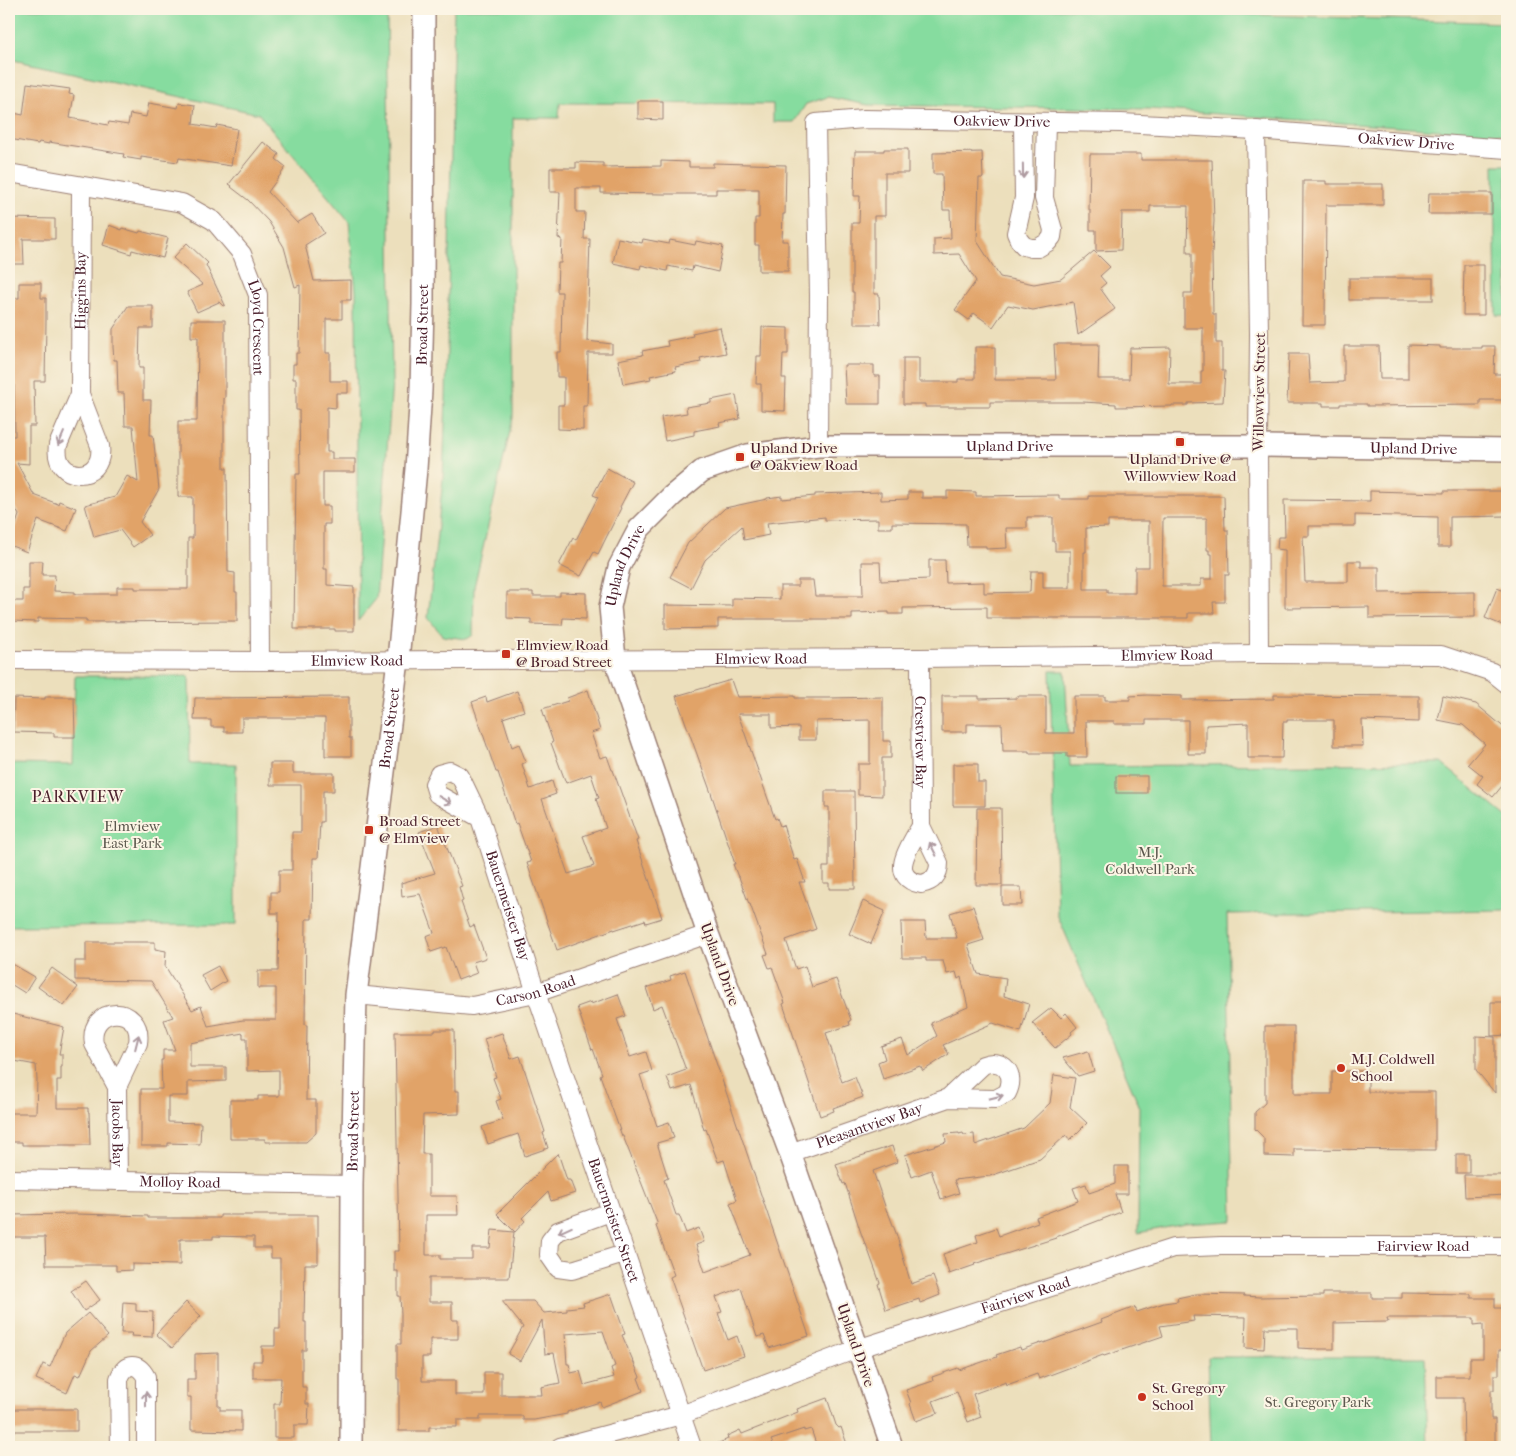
<svg xmlns="http://www.w3.org/2000/svg" width="1516" height="1456" viewBox="0 0 1516 1456" font-family="'IM FELL French Canon',serif">
  <style>
    .green { fill: #86dc9f; stroke: #687e65 }
    .building { fill: #e1a367; fill-rule: evenodd }
    .lines { fill: none; stroke-linecap: round; stroke-linejoin: round }
    .minor-casing { stroke: #9b7f74; stroke-width: 20 }
    .tertiary-casing { stroke: #9b7f74; stroke-width: 24 }
    .minor { stroke: #fff; stroke-width: 18 }
    .tertiary { stroke: #fff; stroke-width: 21 }
    .oneway { stroke: #ae9aa0 }
    .poi-dot { fill: #c8321e; stroke: #fcf5e5; stroke-width: 2 }
    .labels { text-anchor: middle; dominant-baseline: central; stroke-width: 4; stroke-linejoin: round; paint-order: stroke }
    .street-label { font-size: 15px; fill: #4a1f2b; stroke: #fcf5e5 }
    .poi-label { font-size: 15px; fill: #4a1f2b; stroke: #fcf5e5; text-anchor: start }
    .park-label { font-size: 15px; fill: #5c584e; stroke: #fcf5e5 }
    .neighbourhood-label { font-size: 16px; letter-spacing: 1px; fill: #4a1f2b; stroke: #fcf5e5 }
  </style>
  <rect width="100%" height="100%" fill="#fcf5e5"/>
  <filter id="ink" filterUnits="userSpaceOnUse"><feTurbulence type="fractalNoise" baseFrequency=".02" numOctaves="2"/><feDisplacementMap in="SourceGraphic" scale="10" xChannelSelector="R" yChannelSelector="G"/><feConvolveMatrix kernelMatrix="1 2 1 2 8 2 1 2 1" color-interpolation-filters="sRGB"/></filter>
  <filter id="wash" filterUnits="userSpaceOnUse"><feTurbulence type="fractalNoise" baseFrequency=".0096" numOctaves="4" result="noise"/><feDisplacementMap in="SourceGraphic" scale="20" xChannelSelector="R" yChannelSelector="G"/><feGaussianBlur stdDeviation="1.12" result="paint"/><feColorMatrix in="noise" values="0 0 0 0 0 0 0 0 0 0 0 0 0 0 0 0 0 1.4 0 .05"/><feComposite in="paint" operator="in"/></filter>
  <g filter="url(#wash)">
    <rect width="100%" height="100%" fill="#ecdfbc"/>
    <g class="green">
      <path d="M9,9H387L392,382L376,599L358,621L356,291L349,222L259,114L9,59Z"/>
      <path d="M454,9H1080L1507,23V135L1149,109L868,105L828,97L806,104L794,122H773V104L560,103L559,118H513V418L474,587L473,635L467,639L443,636L428,618L443,479L446,398Z"/>
      <path d="M1494,165H1507V316L1496,315Z"/>
      <path d="M1050,671H1065L1070,766L1441,763L1507,817V910L1227,914L1233,1221L1185,1224L1138,1233L1139,1105L1057,914Z"/>
      <path d="M75,676H189L190,764H236V925L9,926V764L73,765Z"/>
      <path d="M1208,1357H1425L1428,1447H1211Z"/>
    </g>
    <g id="blocks">
      <g class="building">
        <path d="M27,83L70,89L69,94L74,95L70,118L108,125L109,122L128,125L130,114L146,117L149,103L178,108L179,103L195,105L193,124L216,128L217,125L237,129L231,166L179,158L178,162L141,157V160L123,157L124,154L49,142V144L39,142L38,144L9,139V112L23,115Z"/>
        <path d="M638,101H663V120L638,119Z"/>
        <path d="M263,142L279,154L276,159L286,167L268,192L297,223L312,214L324,233L305,245L314,281L351,280V300H342V319H326V353H330V381H348V393H336V408L327,407V452H332V459H355V472H323V506H330V524H324V569H327V585L354,587V631H335V629H294L296,474H300L299,410H296V379H293V364H296V353H299L300,285L295,287L284,247L269,222L248,200L231,187L232,186L229,184Z"/>
        <path d="M884,149H908V173H885V216H874V294H879L880,324H854V292H852V223H859L860,196H854L855,151H884Z"/>
        <path d="M982,152L983,178H979L977,241L1000,277L1034,284L1061,279L1094,251L1110,267L1100,276L1106,283L1100,288L1115,309L1078,335L1073,302L1033,310L1008,305L993,327L974,313L969,320L955,310L976,281L959,254L934,255V239L951,238L950,210H943L942,174H933V153Z"/>
        <path d="M1090,154H1141V160H1212L1214,221L1212,253L1213,314H1216V343H1222V371H1225L1223,402L1188,403V405H1172V406L1116,407V404L1083,402H990V407H925V404H903V358H919V382H958V379H975V347H995V380H1056L1054,344H1099L1098,379H1129L1130,348L1170,347L1169,384H1201V371H1203V328H1184V293H1192V253H1187L1188,206H1150V212H1122L1121,250L1096,251V230H1090V210H1089Z"/>
        <path d="M661,161L689,162V167H713V163L786,165L785,214H783L782,241H788V271H759V245H755V218H759V189H716V194H663L601,193V188H576V212H585L584,239H590L587,341L612,344V353H588L587,406H583V430L558,429V405H564V377H557V352H561L562,292H557L558,263H561L562,239L558,238L560,192H550V168H576V162L603,163V167L661,166Z"/>
        <path d="M1303,181H1326V184H1383V205H1326L1325,325H1302Z"/>
        <path d="M1429,193H1492V214H1428Z"/>
        <path d="M9,218L55,219V239H23L24,264H9Z"/>
        <path d="M109,225L122,230V228L139,233L140,231L168,238L163,258L132,250L131,254L103,245Z"/>
        <path d="M618,238L642,243L643,239L669,244L670,240L695,245L696,241L723,246L718,272L693,266L692,271L668,266L667,271L641,265L640,269L613,263Z"/>
        <path d="M187,243L208,263L206,265L225,305L223,306L219,302L197,312L187,292L203,285L173,258Z"/>
        <path d="M1464,265H1484V315H1463Z"/>
        <rect x="1349" y="278" width="84" height="22"/>
        <path d="M19,283H41V298H46V322L45,381H34L35,426H29V464L17,463L34,495L58,504L59,501L76,508L67,531L38,520L27,552L9,545L19,515L9,497V436H15L14,381H9V323H12V298H19Z"/>
        <path d="M128,306H153V328H140L139,368H143V400H151L150,435H153L159,489L140,522L150,535L133,547L120,530L94,537L85,505L115,497L127,476L138,482L133,426H125L124,393H118L117,360H114L113,347V329Z"/>
        <path d="M191,320H225V398H224V468H227L228,572L235,573V592H237V621L86,622V619L38,618V622L11,621V601H23V589H29V561H43L42,575H55L54,591L75,592V594H117V587H135V589H188V538H193V497H178V421H197L198,337H191Z"/>
        <path d="M720,327L726,353L700,358L701,362L675,367L676,371L650,376L651,379L623,384L618,360L643,355L642,351L668,346L667,341L693,336L692,333Z"/>
        <path d="M762,327L788,328V354H783L782,378H786L785,411L761,410V384H756L757,356H761Z"/>
        <path d="M1408,345L1440,346V348H1482V346H1495L1494,374H1507V400H1480V405L1367,406V404H1340V406H1323V403H1287L1289,354H1308L1310,383L1344,382V346H1379L1380,379H1408Z"/>
        <path d="M844,365H874V376H880V404H846Z"/>
        <path d="M736,395L740,419L719,423L720,426L694,431V435L665,441L661,417L687,413L686,407L711,403V400Z"/>
        <path d="M607,468L633,482L620,507L621,508L598,554L594,552L581,576L559,565L573,538L576,540L598,497L593,495Z"/>
        <path d="M947,491L976,492V496L1059,495V499H1089V496H1224L1225,530H1228L1229,575H1225V602H1213L1214,613H1188V618H987V607L903,608V614H889V612L852,613V619H718V628L665,629V605L732,606V598L780,599V586H798V580H813L815,596H863L862,562H880L881,581L929,579V560H945L946,583L984,582V593L1030,592L1031,571H1043V588H1070V551H1055V542H1053V517H1027V528H1006L1007,548L986,549V546H967L966,524L892,523V528H878V519L825,520V517L767,523L769,535L744,540L742,526L705,560L691,588L670,577L688,543L725,508L767,499V498L782,496V499L815,496V494L881,492V500L908,499V492H922V498H947ZM1163,518H1207V550H1209V554H1212V579H1201V586H1162ZM1108,521H1149V567H1135V593H1107V589H1084V552H1086V528L1108,527Z"/>
        <path d="M1370,491L1444,493V491H1507V516L1450,517V547H1438V517L1355,515V526H1309V536H1303L1305,582H1348V561H1361V567H1379V593L1475,592V617L1369,618V607L1285,608V550L1277,549L1278,537H1285L1284,500L1370,501Z"/>
        <path d="M1497,588L1507,592V627L1485,618Z"/>
        <path d="M507,592H533V596H560V592L586,593V619L563,618L562,625L531,624V619L507,618Z"/>
        <path d="M731,680L737,697L795,696V698H828L883,697V741H891V758H882V796L858,795V764H870V720L816,721V740H799V727L771,728V714H738L775,819L777,818L780,826L783,825L794,860L797,859L805,882H799L816,929L786,940L796,969L805,966L812,987L836,979L851,1020L849,1021L850,1025L826,1033L842,1082L855,1077L863,1097L833,1108L834,1111L820,1116L783,1004L785,1003L772,967L769,968L764,955L768,954L750,904H749L739,877H738L733,864H735L711,793L676,696Z"/>
        <path d="M588,690L600,730L591,733L600,758L607,756L612,770H613L638,840L636,841L662,918L646,923L645,920L614,930V929L557,950L527,863L531,862L517,823L515,824L498,772H496L472,702L486,697L487,702L517,691L524,711L503,718L512,747L519,744L526,762L522,764L530,789L552,781L556,794L542,799L568,874L594,866L583,836L606,828L596,799L599,798L591,774L566,783L551,743L553,742L542,709L568,701L567,698Z"/>
        <path d="M1147,695L1182,696V700L1274,699V695L1419,696V722L1362,720L1363,746H1334V720H1287V722H1283L1282,758H1248V723L1206,725V754H1188V720H1146V724H1114V721H1086L1087,757H1067V753H1029V751H1003L1002,724H967V732H942V696H979V699L1018,698V696H1046V733H1074V696H1105V700H1130V696Z"/>
        <path d="M1443,696L1476,704L1507,730V780L1493,797L1477,784L1483,776L1468,764L1485,744L1463,725L1438,720Z"/>
        <path d="M45,697H74L75,737H54V733L13,732L14,698L45,699Z"/>
        <path d="M349,697V738H351V756H325V718H242V732H224V727H211V720H194L195,698Z"/>
        <path d="M270,763H293V773H334V791H323V822H320L318,858H313L312,919H306L305,1025H307L306,1100H316V1133L306,1142H265V1139H230V1100H258V1096H279V1070L247,1071V1038H243V1033L190,1043V1067H226V1081L188,1082V1096H168V1122L201,1123L200,1144L168,1143V1146H141V1089H162L161,1060H163V1050H175L164,1020L173,1017L151,981L75,980V961H86V942H155V949L166,951L165,966L183,995L192,1010L201,1006L208,1026L243,1020H276V988H258V971H278L279,913H271V892H279V870H292V832H301V785H270Z"/>
        <path d="M953,764H978V782H985V806H953Z"/>
        <rect x="1116" y="776" width="31" height="17"/>
        <path d="M825,791H854L855,889H829V883H823V867H829V807H825Z"/>
        <path d="M977,808H1001L1002,885H976Z"/>
        <path d="M438,825L462,886L459,887L463,901L461,902L470,927L474,925L486,958L473,962L477,973L458,980L446,947L431,952L426,936L434,933L420,894L402,897L401,883L435,873L419,832Z"/>
        <path d="M1002,887H1021L1022,905H1002Z"/>
        <path d="M863,901L885,911L871,944L849,934Z"/>
        <path d="M973,906L984,940L968,945L978,974L1006,978L1004,996L1029,1004L1021,1032L993,1023L943,1045L949,1054L923,1071L920,1066L883,1079L878,1062L885,1059L881,1046L902,1039L908,1055L937,1036L931,1023L968,1007L961,977L958,979L956,972L947,974L943,961H926V958H902L901,922H925L926,938H957L950,913Z"/>
        <path d="M9,962L35,977L25,993L9,983Z"/>
        <path d="M218,966L226,981L210,991L201,975Z"/>
        <path d="M52,968L78,987L64,1006L38,987Z"/>
        <path d="M685,971L809,1336L769,1348L764,1335L757,1337L741,1288L716,1297L722,1312L718,1313L728,1340L737,1336L744,1356L703,1370L670,1277L674,1275L656,1226L658,1225L623,1136H622L600,1075L602,1074L593,1049L592,1050L577,1007L591,1002V1004L618,994L626,1016L617,1019L630,1057L646,1052L652,1071L640,1075L657,1126L669,1122L674,1138L657,1143L668,1178L664,1180L676,1215H679L686,1233L699,1228L704,1242L696,1245L705,1272L750,1255L730,1203L737,1200L724,1160L718,1162L706,1129L704,1130L691,1085L672,1091L667,1077L686,1070L662,1005L653,1009L646,988L671,980L670,976Z"/>
        <path d="M1491,1002H1507V1035L1491,1036Z"/>
        <path d="M1051,1008L1061,1018L1066,1013L1077,1027L1071,1032L1072,1034L1055,1048L1032,1023Z"/>
        <path d="M9,1013L64,1027L59,1054H62V1067H61V1080H57V1108H88V1112H89L90,1145H22V1142H9V1113H36L37,1080L36,1065L9,1060L12,1035H9Z"/>
        <path d="M1265,1026H1294V1094H1332V1071H1368V1092H1435V1150L1294,1149V1157L1264,1156V1138L1255,1129V1112L1265,1103Z"/>
        <path d="M435,1030H454L455,1091H459V1114L423,1115L422,1154H429V1196H457L458,1215H426V1255H440V1259H472V1248H490L492,1230L514,1232L509,1278H429V1302H452V1320H458V1339H430V1357H422V1381H455V1395H484V1372H501V1395H542L541,1387L560,1383L554,1353L545,1354L542,1320L520,1361L508,1354L523,1327L502,1301H533L544,1313L567,1311V1308L584,1306L583,1303L611,1294L625,1334L622,1335L640,1377L638,1378L643,1391L602,1407L600,1402L567,1412V1414L534,1420H523V1416H480V1420H457V1427H429V1431H399V1379H397V1344H401V1314L400,1296H398V1271H394V1251H399L395,1032H435ZM603,1331L615,1366L611,1368L614,1377L584,1385L580,1371L571,1373L569,1364H567L565,1334Z"/>
        <path d="M502,1033L511,1059L520,1056L545,1132L543,1133L548,1148L525,1156L518,1134L488,1144L482,1127L503,1120L496,1101L501,1099L493,1078L496,1077L484,1039Z"/>
        <path d="M1476,1036L1495,1037V1093L1476,1070Z"/>
        <path d="M1088,1051L1094,1071L1078,1076L1063,1058Z"/>
        <path d="M1054,1075L1075,1078L1070,1107L1087,1123L1070,1140L1066,1135L1040,1159L990,1176L954,1180L959,1193L941,1199L931,1170L912,1177L905,1155L946,1142L945,1134L959,1133V1134L963,1133L964,1135L974,1134L975,1145L1024,1128L1050,1103Z"/>
        <path d="M892,1146L897,1162L873,1171L887,1212H888L896,1233L911,1284L933,1276L940,1295L920,1303L919,1299L886,1310L878,1284L880,1283L866,1244H865L860,1230L845,1183L843,1184L836,1164Z"/>
        <path d="M558,1153L567,1180H570L575,1193L551,1201L548,1192L522,1218L525,1221L515,1232L497,1214Z"/>
        <rect x="1456" y="1154" width="13" height="19"/>
        <path d="M1115,1166H1128V1194H1115L1121,1212L1056,1237V1238L974,1264L975,1265L949,1274L943,1254L978,1242L976,1235L996,1228L999,1236L1038,1222L1036,1217L1078,1201L1073,1188L1086,1184L1089,1193L1115,1184Z"/>
        <path d="M1464,1175H1507V1195L1465,1197Z"/>
        <path d="M76,1214L148,1216V1218H220V1215H318V1264H305L304,1322H306V1350H302V1387H306V1404H309L308,1425H294V1438H274V1404H280L281,1378H253V1361H262V1346H275V1329H280V1258H271V1248H254V1237L213,1236V1239H180V1265L132,1264V1270L116,1271V1265H46L45,1237H9V1215Z"/>
        <path d="M86,1281L100,1300L84,1311L71,1291Z"/>
        <path d="M1323,1293H1372V1298H1402V1293L1471,1294V1298H1495V1308H1507V1350H1499V1375H1494V1390H1491V1419H1495V1447H1464L1463,1398H1437V1376H1470V1358H1483V1324L1474,1325V1318H1387L1388,1322L1334,1323V1349H1318L1298,1348V1328H1265L1264,1349L1245,1348L1246,1317L1193,1316L1194,1321L1160,1326L1163,1336L1116,1352L1104,1356L1103,1355L1039,1379L1037,1374L1007,1385L1006,1382L973,1394L981,1417L968,1422L957,1392L933,1401L938,1413L916,1421L910,1404L911,1403L906,1390L933,1381L932,1377L958,1368L959,1370L997,1357L996,1355L1020,1347L1021,1350L1041,1343V1344L1102,1322L1101,1320L1135,1307L1137,1312L1164,1303L1178,1301L1177,1298L1196,1294L1244,1295V1296L1259,1297L1323,1296Z"/>
        <path d="M123,1302L136,1303V1311L153,1312L152,1337L131,1336L132,1333H121Z"/>
        <path d="M186,1302L201,1316L172,1348L156,1334Z"/>
        <path d="M88,1313L108,1336L91,1351L80,1376L75,1374L67,1393L36,1379L43,1364L50,1367L65,1333Z"/>
        <path d="M218,1353V1406H220V1410H241V1431L191,1430V1397H187V1379H195V1354Z"/>
        <path d="M827,1398L836,1425L839,1428L841,1427L848,1447H817L811,1429L804,1431V1429L771,1440L773,1444L764,1447H710L728,1439L727,1436L740,1430L742,1434L798,1412L797,1409Z"/>
        <path d="M17,1409H77V1431H9V1410Z"/>
      </g>
    </g>
  </g>
  <g filter="url(#ink)">
    <use href="#blocks" fill-opacity="0" stroke="#9b7f74" stroke-width="1"/>
    <g class="lines">
      <g class="minor-casing">
        <g id="minor">
          <path d="M1023,123L1024,198L1016,233L1019,240L1024,246L1031,248H1038L1048,242L1052,237L1053,230L1044,198L1046,123"/>
          <path d="M1256,130L1259,333L1258,446L1259,654"/>
          <path id="s1" d="M9,173L182,203L214,221L242,254L258,295L260,661"/>
          <path id="s2" d="M80,394L58,445C52,483 105,484 100,446L80,394L81,186"/>
          <path id="s3" d="M818,446L819,295L816,123L864,119L1121,123L1256,130L1507,149"/>
          <path id="s4" d="M920,658L921,826L939,863C939,875 933,882 921,884C886,877 911,844 921,826"/>
          <path id="s5" d="M9,660L260,661L920,658L1259,654L1441,655L1492,672L1507,684"/>
          <path id="s6" d="M480,818L437,794L434,784L439,774L450,771L460,776L480,818L536,993L692,1447"/>
          <path id="s7" d="M356,995L472,1006L536,993L708,934"/>
          <path id="s8" d="M117,1087L94,1044C87,1004 144,1004 138,1043L117,1087L118,1181"/>
          <path id="s9" d="M790,1153L948,1098L996,1099L1007,1093C1017,1074 1003,1057 983,1065L948,1098"/>
          <path id="s10" d="M9,1179L352,1185"/>
          <path d="M610,1212L558,1231L550,1241L549,1255L558,1268L572,1270L624,1254"/>
          <path d="M120,1447L119,1379C125,1362 138,1362 146,1377V1447"/>
          <path id="s11" d="M560,1447L681,1415L857,1349L1173,1248L1221,1246H1507"/>
        </g>
      </g>
      <g class="tertiary-casing">
        <g id="tertiary">
          <path id="s12" d="M351,1447L352,1185L356,995L398,660L416,469L421,390L423,304L424,9"/>
          <path id="s13" d="M892,1447L790,1153L708,934L615,659L610,607L619,567L639,529L672,496L702,471L748,455L818,446H1258L1507,450"/>
        </g>
      </g>
      <use href="#minor" class="minor"/>
      <use href="#tertiary" class="tertiary"/>
    </g>
    <defs><path id="oneway-shaft" d="M-6 0H5M1.5-3L5.5 0L1.5 3" fill="none" stroke-width="1.6" stroke-linecap="round" stroke-linejoin="round" transform="scale(1.25)"/></defs>
    <g class="oneway">
      <use href="#oneway-shaft" transform="translate(1023 171) rotate(89)"/>
      <use href="#oneway-shaft" transform="translate(61 439) rotate(113)"/>
      <use href="#oneway-shaft" transform="translate(445 800) rotate(31)"/>
      <use href="#oneway-shaft" transform="translate(933 849) rotate(-117)"/>
      <use href="#oneway-shaft" transform="translate(137 1042) rotate(-76)"/>
      <use href="#oneway-shaft" transform="translate(996 1097) rotate(-14)"/>
      <use href="#oneway-shaft" transform="translate(565 1230) rotate(156)"/>
      <use href="#oneway-shaft" transform="translate(146 1399) rotate(-90)"/>
    </g>
  </g>
  <g class="poi-dot">
    <rect x="1175" y="437" width="10" height="10" rx="2.5"/>
    <rect x="735" y="452" width="10" height="10" rx="2.5"/>
    <rect x="501" y="649" width="10" height="10" rx="2.5"/>
    <rect x="364" y="825" width="10" height="10" rx="2.5"/>
    <circle cx="1341" cy="1068" r="5"/>
    <circle cx="1142" cy="1397" r="5"/>
  </g>
  <g class="labels">
    <g class="street-label">
      <text stroke="none"><textPath href="#s3" startOffset="509">Oakview Drive</textPath></text>
      <text stroke="none"><textPath href="#s3" startOffset="914">Oakview Drive</textPath></text>
      <text stroke="none"><textPath href="#s2" startOffset="296">Higgins Bay</textPath></text>
      <text stroke="none"><textPath href="#s12" startOffset="1126">Broad Street</textPath></text>
      <text stroke="none"><textPath href="#s1" startOffset="332">Lloyd Crescent</textPath></text>
      <text transform="translate(1259 392) rotate(-89)">Willowview Street</text>
      <text stroke="none"><textPath href="#s13" startOffset="1368">Upland Drive</textPath></text>
      <text stroke="none"><textPath href="#s13" startOffset="1772">Upland Drive</textPath></text>
      <text stroke="none"><textPath href="#s13" startOffset="932">Upland Drive</textPath></text>
      <text stroke="none"><textPath href="#s5" startOffset="1158">Elmview Road</textPath></text>
      <text stroke="none"><textPath href="#s5" startOffset="752">Elmview Road</textPath></text>
      <text stroke="none"><textPath href="#s5" startOffset="348">Elmview Road</textPath></text>
      <text stroke="none"><textPath href="#s12" startOffset="721">Broad Street</textPath></text>
      <text stroke="none"><textPath href="#s4" startOffset="84">Crestview Bay</textPath></text>
      <text stroke="none"><textPath href="#s6" startOffset="232">Bauermeister Bay</textPath></text>
      <text transform="translate(720 964) rotate(70)">Upland Drive</text>
      <text stroke="none"><textPath href="#s7" startOffset="182">Carson Road</textPath></text>
      <text stroke="none"><textPath href="#s9" startOffset="84">Pleasantview Bay</textPath></text>
      <text stroke="none"><textPath href="#s12" startOffset="316">Broad Street</textPath></text>
      <text stroke="none"><textPath href="#s8" startOffset="229">Jacobs Bay</textPath></text>
      <text stroke="none"><textPath href="#s10" startOffset="171">Molloy Road</textPath></text>
      <text stroke="none"><textPath href="#s6" startOffset="564">Bauermeister Street</textPath></text>
      <text stroke="none"><textPath href="#s11" startOffset="895">Fairview Road</textPath></text>
      <text stroke="none"><textPath href="#s11" startOffset="490">Fairview Road</textPath></text>
      <text transform="translate(856 1345) rotate(71)">Upland Drive</text>
    </g>
    <g class="poi-label">
      <text x="750" y="448">Upland Drive<tspan x="750" dy="17">@ Oakview Road</tspan></text>
      <text x="1180" y="459" text-anchor="middle">Upland Drive @<tspan x="1180" dy="17">Willowview Road</tspan></text>
      <text x="516" y="645">Elmview Road<tspan x="516" dy="17">@ Broad Street</tspan></text>
      <text x="379" y="821">Broad Street<tspan x="379" dy="17">@ Elmview</tspan></text>
      <text x="1351" y="1059">M.J. Coldwell<tspan x="1351" dy="17">School</tspan></text>
      <text x="1152" y="1388">St. Gregory<tspan x="1152" dy="17">School</tspan></text>
    </g>
    <g class="park-label">
      <text x="132" y="826">Elmview<tspan x="132" dy="17">East Park</tspan></text>
      <text x="1150" y="852">M.J.<tspan x="1150" dy="17">Coldwell Park</tspan></text>
      <text x="1318" y="1402">St. Gregory Park</text>
    </g>
    <g class="neighbourhood-label">
      <text x="78" y="796">PARKVIEW</text>
    </g>
  </g>
  <rect width="1516" height="1456" fill="none" stroke="#fcf5e5" stroke-width="30"/>
</svg>
